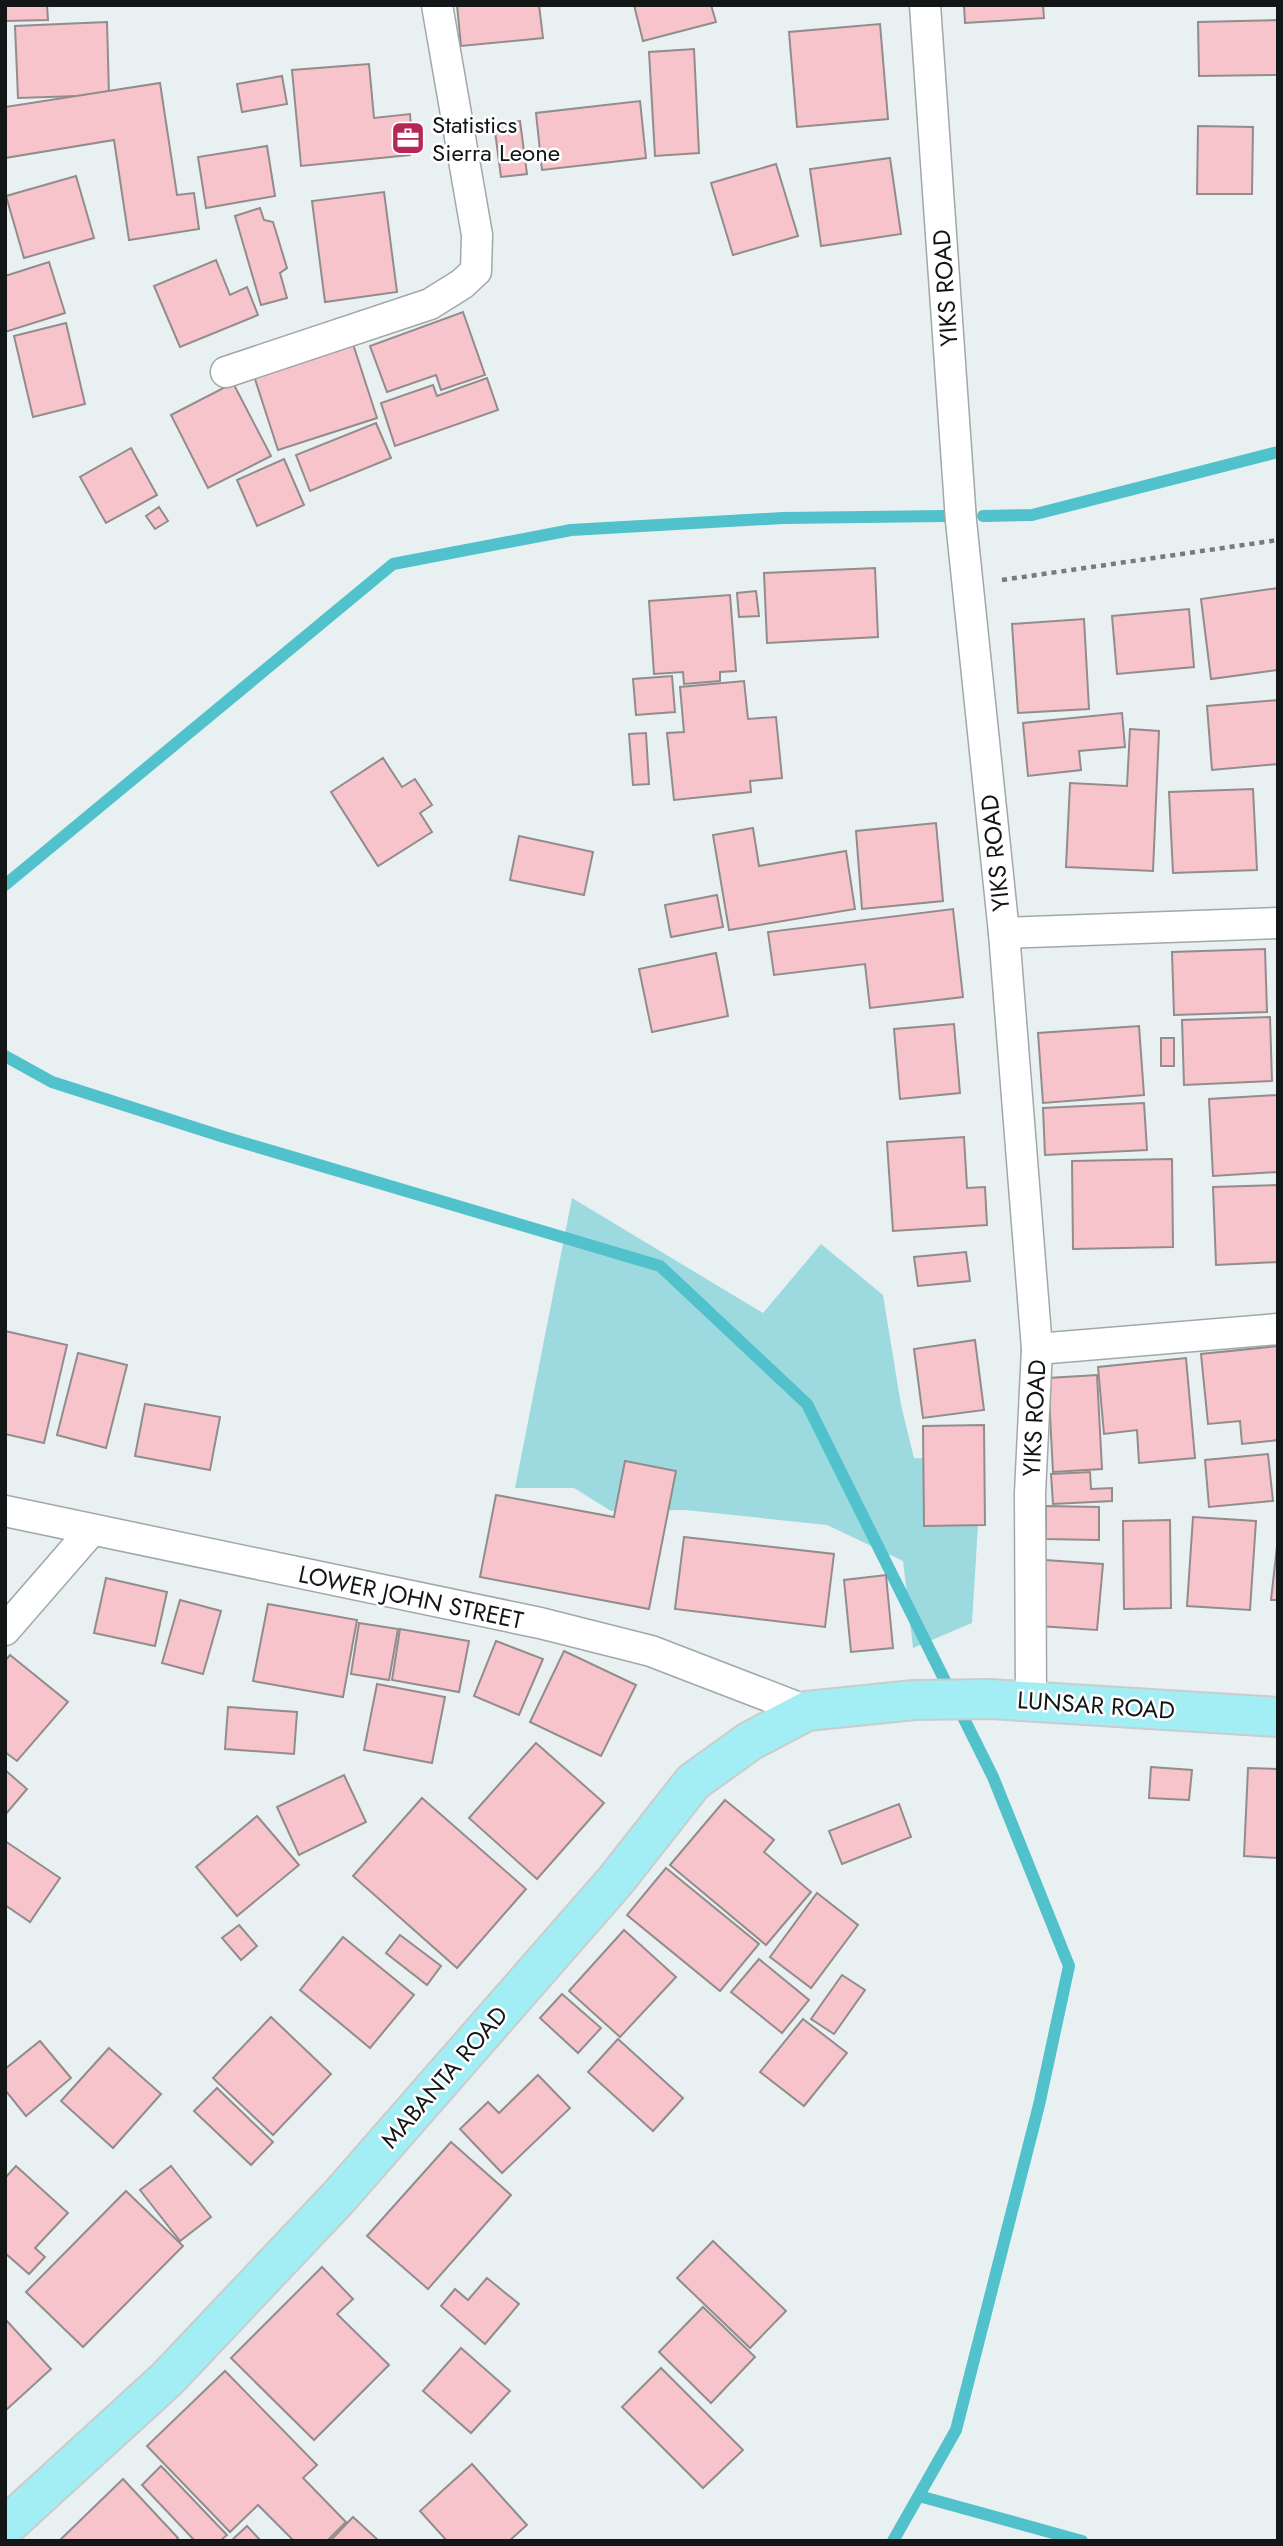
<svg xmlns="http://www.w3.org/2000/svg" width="1283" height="2546" viewBox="0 0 1283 2546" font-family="Jost,sans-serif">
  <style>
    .green { fill: #9ddadf }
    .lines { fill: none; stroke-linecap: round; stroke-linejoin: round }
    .stream { stroke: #51c1cb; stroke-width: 12 }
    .building { fill: #f8c4cb; stroke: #928c8d; stroke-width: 2 }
    .street-casing { stroke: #a1a8a9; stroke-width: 33 }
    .primary-casing { stroke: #cbcccc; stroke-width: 42 }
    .path { stroke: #777b7c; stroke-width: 4.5; stroke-dasharray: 5 5; stroke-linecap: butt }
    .street { stroke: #fff; stroke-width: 30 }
    .primary { stroke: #a2eef4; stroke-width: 38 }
    .labels { text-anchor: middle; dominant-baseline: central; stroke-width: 5; stroke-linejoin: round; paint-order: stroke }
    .poi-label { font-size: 24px; fill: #131616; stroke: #fff; text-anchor: start }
    .street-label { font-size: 24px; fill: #131616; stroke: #fff }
  </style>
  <rect width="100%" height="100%" fill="#e9f0f1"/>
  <path class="green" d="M572,1198L763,1313L821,1244L883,1295L901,1405L914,1458L982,1460L972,1623L913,1648L903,1561L827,1525L685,1510L611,1511L574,1488H515Z"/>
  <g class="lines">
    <g class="stream">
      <path d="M983,516L1032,515L1278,452"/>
      <path d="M5,885L393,564L571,530L783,518L945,516"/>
      <path d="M5,1056L52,1082L224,1137L660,1266L807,1404L993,1777L1069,1966L1039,2105L956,2430L893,2541"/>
      <path d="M919,2496L1082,2541"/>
    </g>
  </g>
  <g class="building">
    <path d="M5,5H47L48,20L5,21Z"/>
    <path d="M457,5H539L543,38L461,46Z"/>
    <path d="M634,5H711L716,22L643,41Z"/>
    <path d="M964,5H1043L1044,18L965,23Z"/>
    <path d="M1278,20V75L1199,76L1198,22Z"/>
    <path d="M107,22L109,95L18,98L15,26Z"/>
    <path d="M880,24L888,119L797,127L789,32Z"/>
    <path d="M694,49L699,153L655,156L649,52Z"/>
    <path d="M369,64L374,118L410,114L413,148L410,155L301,166L292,70Z"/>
    <path d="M282,76L287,104L242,112L237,84Z"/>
    <path d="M160,83L177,195L194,193L199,229L129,240L114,140L5,158V107Z"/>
    <path d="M640,101L646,158L542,170L536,113Z"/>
    <path d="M520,121L527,174L501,177L494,124Z"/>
    <path d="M1198,126L1253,127L1252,194H1197Z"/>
    <path d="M267,146L275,196L206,208L198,157Z"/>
    <path d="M890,158L901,234L821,246L810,169Z"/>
    <path d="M776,164L798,236L733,255L711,183Z"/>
    <path d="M76,176L94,238L24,258L6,196Z"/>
    <path d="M384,192L397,292L325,302L312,201Z"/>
    <path d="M260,208L264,220L273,222L287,268L280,273L287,298L261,305L235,216Z"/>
    <path d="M216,260L230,295L247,287L258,315L180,347L154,286Z"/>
    <path d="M49,262L65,313L5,332V276Z"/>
    <path d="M463,312L485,375L441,390L436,375L387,392L370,346Z"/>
    <path d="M66,323L85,404L33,417L14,336Z"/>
    <path d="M353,344L377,418L278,450L254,376Z"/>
    <path d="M487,378L498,410L395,446L381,403L433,385L437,396Z"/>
    <path d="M233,383L271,456L208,488L171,415Z"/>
    <path d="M376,423L391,458L310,491L296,455Z"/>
    <path d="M131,448L157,495L106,523L80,477Z"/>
    <path d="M284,459L304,505L257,526L237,480Z"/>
    <path d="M159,507L168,521L155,529L146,516Z"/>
    <path d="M875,568L878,637L767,643L764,573Z"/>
    <path d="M1278,588V670L1211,679L1201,599Z"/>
    <path d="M756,591L759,616L739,617L737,593Z"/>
    <path d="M730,595L736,671L720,672V681L684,684L683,672L654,674L649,601Z"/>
    <path d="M1189,609L1194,667L1117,674L1112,616Z"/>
    <path d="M1084,619L1089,709L1018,713L1012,624Z"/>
    <path d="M672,676L675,712L636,715L633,679Z"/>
    <path d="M744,681L748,719L776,717L782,778L750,781L751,792L674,800L667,733L684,732L680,687Z"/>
    <path d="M1278,700V764L1212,770L1207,706Z"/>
    <path d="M1122,713L1125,747L1079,751L1081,770L1028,776L1023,723Z"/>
    <path d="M1130,729L1159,731L1153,871L1066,867L1070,783L1127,786Z"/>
    <path d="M646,733L649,784L633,785L629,734Z"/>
    <path d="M383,758L402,787L415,779L432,805L420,813L432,832L378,866L331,792Z"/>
    <path d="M1253,789L1257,870L1173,873L1169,792Z"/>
    <path d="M936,823L943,901L862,909L856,831Z"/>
    <path d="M753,828L759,866L846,851L855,909L729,930L713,835Z"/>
    <path d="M519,836L593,852L584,895L510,880Z"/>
    <path d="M717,895L723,927L671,937L665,905Z"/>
    <path d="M953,909L963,997L870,1008L865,964L774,975L768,932Z"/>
    <path d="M1265,949L1267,1012L1174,1015L1172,952Z"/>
    <path d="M716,953L728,1016L652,1032L639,969Z"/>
    <path d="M1270,1017L1272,1081L1184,1085L1182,1020Z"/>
    <path d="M954,1024L960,1093L900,1099L894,1029Z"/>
    <path d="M1139,1026L1144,1095L1043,1103L1038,1033Z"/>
    <rect x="1161" y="1038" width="13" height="28"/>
    <path d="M1278,1095V1172L1213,1176L1209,1099Z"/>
    <path d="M1144,1103L1147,1150L1045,1155L1043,1108Z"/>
    <path d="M964,1137L967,1188L985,1187L987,1225L893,1231L887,1142Z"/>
    <path d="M1172,1159L1173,1247L1073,1249L1072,1161Z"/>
    <path d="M1278,1185V1262L1216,1265L1213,1187Z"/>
    <path d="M966,1252L970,1281L918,1286L914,1257Z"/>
    <path d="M5,1331L67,1345L44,1443L5,1434Z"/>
    <path d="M975,1340L984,1410L923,1418L914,1349Z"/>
    <path d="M1278,1346V1440L1242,1444L1240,1421L1208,1424L1201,1354Z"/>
    <path d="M78,1353L127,1365L106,1448L57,1435Z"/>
    <path d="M1186,1358L1195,1458L1139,1463L1137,1430L1104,1434L1098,1367Z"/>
    <path d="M1097,1375L1102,1469L1053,1472L1048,1378Z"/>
    <path d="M145,1404L220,1417L210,1470L135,1456Z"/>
    <path d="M984,1425L985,1525L924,1526L923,1426Z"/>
    <path d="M1268,1454L1273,1501L1209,1507L1205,1460Z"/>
    <path d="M625,1461L676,1471L649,1609L480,1577L496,1495L614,1517Z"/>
    <path d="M1090,1472L1091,1489L1112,1488V1501L1053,1504L1051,1474Z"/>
    <path d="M1046,1506L1099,1507V1540L1046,1539Z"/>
    <path d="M1193,1517L1256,1521L1250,1610L1187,1606Z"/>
    <path d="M1170,1520L1171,1608L1124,1609L1123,1521Z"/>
    <path d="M684,1537L834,1554L825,1627L675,1609Z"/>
    <path d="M1278,1537V1600H1271Z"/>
    <path d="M1045,1560L1103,1564L1097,1630L1039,1626Z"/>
    <path d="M886,1575L893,1648L851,1652L844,1580Z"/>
    <path d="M106,1578L167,1592L155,1646L94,1633Z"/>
    <path d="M180,1600L221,1611L203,1674L162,1663Z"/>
    <path d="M268,1604L357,1620L343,1697L253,1681Z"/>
    <path d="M359,1623L398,1629L389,1680L351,1674Z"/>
    <path d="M400,1629L469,1641L459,1692L392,1680Z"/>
    <path d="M496,1641L543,1659L519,1715L474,1696Z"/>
    <path d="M564,1651L636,1685L601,1756L530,1722Z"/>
    <path d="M10,1655L68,1702L17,1761L5,1752V1661Z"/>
    <path d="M377,1684L445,1697L432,1763L364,1750Z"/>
    <path d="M228,1707L297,1712L294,1754L225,1749Z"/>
    <path d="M536,1743L604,1803L537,1879L469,1818Z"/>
    <path d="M1151,1767L1192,1770L1189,1800L1149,1798Z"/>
    <path d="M1248,1768L1278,1769V1858L1244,1856Z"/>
    <path d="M5,1770L27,1789L5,1815Z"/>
    <path d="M344,1775L366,1822L299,1855L277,1807Z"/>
    <path d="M422,1798L526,1889L457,1968L353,1876Z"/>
    <path d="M725,1800L774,1840L764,1852L811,1892L766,1945L670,1865Z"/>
    <path d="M899,1804L911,1837L842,1864L829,1831Z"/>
    <path d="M257,1816L299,1865L237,1916L196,1867Z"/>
    <path d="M5,1841L60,1878L30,1922L5,1905Z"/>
    <path d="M666,1868L759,1944L720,1991L627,1915Z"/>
    <path d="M817,1893L858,1925L811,1988L770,1957Z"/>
    <path d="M239,1925L257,1946L241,1960L222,1938Z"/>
    <path d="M624,1930L676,1977L620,2037L569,1991Z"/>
    <path d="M400,1935L441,1966L427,1985L386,1953Z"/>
    <path d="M343,1937L414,1995L370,2048L300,1990Z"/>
    <path d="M759,1959L809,2000L782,2033L731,1992Z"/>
    <path d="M842,1975L865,1990L834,2034L811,2019Z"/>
    <path d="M562,1994L601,2028L578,2053L540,2018Z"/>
    <path d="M271,2017L331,2074L273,2135L213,2078Z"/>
    <path d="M803,2019L847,2053L804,2106L760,2072Z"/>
    <path d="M618,2039L683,2098L653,2131L588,2072Z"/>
    <path d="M40,2041L71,2078L26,2116L5,2090V2069Z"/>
    <path d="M109,2048L161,2094L113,2148L61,2101Z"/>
    <path d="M538,2075L570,2108L502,2173L460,2129L488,2102L499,2113Z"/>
    <path d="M217,2088L273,2142L251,2165L194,2111Z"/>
    <path d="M451,2142L511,2195L428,2289L367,2236Z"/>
    <path d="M16,2166L68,2213L35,2248L45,2257L29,2274L5,2253V2178Z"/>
    <path d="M171,2166L211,2217L180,2241L140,2190Z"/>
    <path d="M126,2191L183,2246L83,2347L26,2292Z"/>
    <path d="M713,2241L786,2311L750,2348L677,2278Z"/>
    <path d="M322,2267L353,2299L337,2314L389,2365L314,2440L231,2358Z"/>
    <path d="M487,2278L519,2304L485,2344L441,2306L455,2289L468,2300Z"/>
    <path d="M703,2307L755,2357L711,2403L659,2352Z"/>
    <path d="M5,2319L51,2369L5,2411Z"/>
    <path d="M461,2348L510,2391L471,2433L423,2391Z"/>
    <path d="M661,2368L743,2450L703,2488L622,2407Z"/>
    <path d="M225,2371L317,2465L303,2478L346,2522L327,2541H294L258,2505L230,2532L147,2446Z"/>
    <path d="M472,2464L527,2525L509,2541H447L420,2511Z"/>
    <path d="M161,2466L227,2535L220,2541H195L142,2485Z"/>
    <path d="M123,2479L178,2538L175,2541H59Z"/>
    <path d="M353,2517L379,2541H330Z"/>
    <path d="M247,2526L261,2541H231Z"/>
  </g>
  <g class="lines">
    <g class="street-casing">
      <g id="street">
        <path d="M925,5L961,521L1004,933L1037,1349L1030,1493L1031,1702"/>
        <path d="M226,372L430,304L462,284L476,271L477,235L437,5"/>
        <path d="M1004,933L1278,923"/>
        <path d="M1037,1349L1278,1329"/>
        <path d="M5,1511L540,1623L651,1651L807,1711"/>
        <path d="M5,1630L91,1531"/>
      </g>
    </g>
    <g class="primary-casing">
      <path id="primary" d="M5,2527L167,2379L339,2197L616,1880L693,1782L750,1741L807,1711L914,1700L990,1699L1278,1717"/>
    </g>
    <path class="path" d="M1002,580L1278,540"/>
    <use href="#street" class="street"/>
    <use href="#primary" class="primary"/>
  </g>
  <defs>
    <g id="office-square" transform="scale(1.75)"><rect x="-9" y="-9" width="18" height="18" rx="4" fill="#b72754" stroke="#fff"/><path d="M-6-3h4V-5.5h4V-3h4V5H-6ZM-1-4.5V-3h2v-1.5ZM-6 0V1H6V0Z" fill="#fff"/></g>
  </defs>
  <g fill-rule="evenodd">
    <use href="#office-square" x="408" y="138"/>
  </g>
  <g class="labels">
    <g class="poi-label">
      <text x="432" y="124">Statistics<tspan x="432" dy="28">Sierra Leone</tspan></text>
    </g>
    <g class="street-label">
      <text transform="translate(945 288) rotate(-94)">YIKS ROAD</text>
      <text transform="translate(995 853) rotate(-96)">YIKS ROAD</text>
      <text transform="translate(1034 1418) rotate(-87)">YIKS ROAD</text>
      <text transform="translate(411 1597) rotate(12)">LOWER JOHN STREET</text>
      <text transform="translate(1096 1705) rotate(4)">LUNSAR ROAD</text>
      <text transform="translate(444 2077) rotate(-49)">MABANTA ROAD</text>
    </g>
  </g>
  <rect width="1283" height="2546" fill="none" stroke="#131616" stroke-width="14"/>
</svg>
